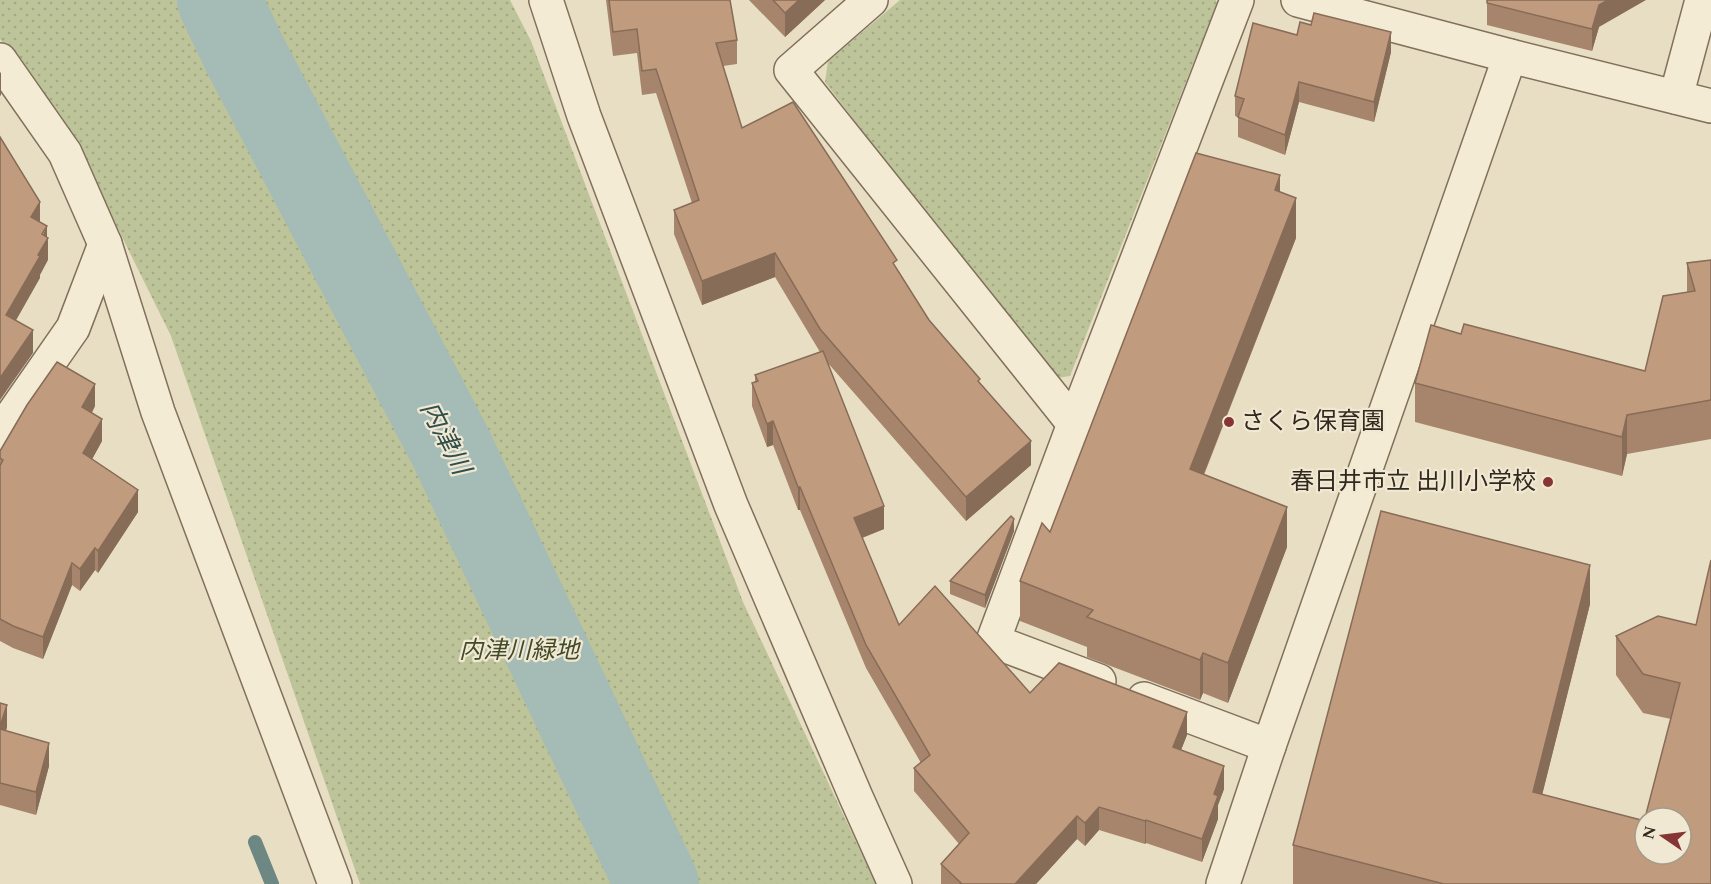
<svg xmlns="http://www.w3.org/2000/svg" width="1711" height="884" viewBox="0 0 1711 884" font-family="Spectral,'Noto Sans JP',serif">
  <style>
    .green { fill: url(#green-dots) }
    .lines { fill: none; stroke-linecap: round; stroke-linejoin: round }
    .stream { stroke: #6d8882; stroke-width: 14 }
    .river { stroke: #a5bbb5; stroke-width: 84 }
    .minor-casing { stroke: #80705c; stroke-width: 36 }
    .minor { stroke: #f4ebd5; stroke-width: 33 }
    .wall { fill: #a6856c }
    .shaded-wall { fill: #876c58 }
    .building { fill: #c19b7e; stroke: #876c58; stroke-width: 1.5 }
    .poi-dot { fill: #873534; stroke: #f0e8d2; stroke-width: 2 }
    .labels { text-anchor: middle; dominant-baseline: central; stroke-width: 4.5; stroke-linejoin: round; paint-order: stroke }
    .poi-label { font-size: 24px; fill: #31281e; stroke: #f0e8d2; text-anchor: start }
    .park-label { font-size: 24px; font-style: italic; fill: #414b28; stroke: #f0e8d2 }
    .water-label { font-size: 26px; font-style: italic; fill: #304f4e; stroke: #f0e8d2 }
  </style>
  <defs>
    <pattern id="green-dots" width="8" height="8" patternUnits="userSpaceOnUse" patternTransform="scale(1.5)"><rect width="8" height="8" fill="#bec499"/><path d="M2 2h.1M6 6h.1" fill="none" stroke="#a4a883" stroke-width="1.8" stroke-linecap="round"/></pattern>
  </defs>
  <rect width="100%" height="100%" fill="#e8dec3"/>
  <g class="green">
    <path d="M0,0H510L531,41L743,602L876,884H360L171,336L79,150L0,39Z"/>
    <path d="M900,0H1216L1217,3L1070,376L1051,379L825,82L828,61Z"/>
  </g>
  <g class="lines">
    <path class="stream" d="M255,842L272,884"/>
    <path class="river" d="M219,0L243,51L450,446L657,884"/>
    <g class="minor-casing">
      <g id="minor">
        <path d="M546,0L584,116L731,505L856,797L895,884"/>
        <path d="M871,0L791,70L1074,424"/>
        <path d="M1298,0L1510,56L1711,106"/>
        <path d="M0,60L65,153L105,244L158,412L335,884"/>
        <path d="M1676,97L1702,0"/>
        <path d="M0,438L11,417L73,328L105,244"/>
        <path d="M1099,681L993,641L1074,424L1237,0"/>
        <path d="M1144,699L1269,746"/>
        <path d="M1223,884L1269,746L1510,56"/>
      </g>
    </g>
    <use href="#minor" class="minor"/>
  </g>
  <g class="wall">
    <path d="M606,0H730L737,40V64L723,66L742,128L897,269L929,320L980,383L1031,465L966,521L827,362L884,529L862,538L899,625L1030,693L1187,735L1181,750L1224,789L1218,805V819L1202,862L1146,843L1145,844L1099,830L1085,846L1077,839L1036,884H941V864L959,844L914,791V768L921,763L866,668L800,510H798L773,445L767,447L752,406V383L755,382V375L820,352L775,277L702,305L674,234V210L692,203L656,93L642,95L637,53L613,56Z"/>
    <path d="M749,0H825L785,37Z"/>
    <path d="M1487,3L1599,27L1592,51L1487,25Z"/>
    <path d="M1297,35L1391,52L1374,122L1299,102L1285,155L1238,137V117L1235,116V96Z"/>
    <path d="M1280,192L1296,238L1204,475L1287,547L1228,703L1203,693L1200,700L1087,657V647L1020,621V581L1050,532Z"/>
    <path d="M1711,260V439L1627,454L1622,476L1415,422V383L1461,334L1645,371L1687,292V263Z"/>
    <path d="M95,406L92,413L102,441L92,459L138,512L98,573L95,570L80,591L72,585L43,659L13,648L0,641V451Z"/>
    <path d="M1014,531L985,608L950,594V581Z"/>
    <path d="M1590,604L1542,795L1645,821L1671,719L1643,713L1616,675V636L1696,625L1711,884H1293V845Z"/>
    <path d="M0,703L7,727L6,731L49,766L36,815L0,805Z"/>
  </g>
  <g class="shaded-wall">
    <path d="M799,0H825L785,37V13Z"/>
    <path d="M1608,0H1646L1599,27L1592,51V29L1599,5Z"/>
    <path d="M1391,32V52L1374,122V102Z"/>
    <path d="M1,72V95L0,96V73Z"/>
    <path d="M1299,82V102L1285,155V135Z"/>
    <path d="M1280,175V215L1275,190Z"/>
    <path d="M1296,198V238L1190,509V469Z"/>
    <path d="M40,202V224L31,217Z"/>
    <path d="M47,226V241L48,238V260L40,275V278L6,338V315Z"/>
    <path d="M775,253V277L702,305V281Z"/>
    <path d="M33,330V353L0,400V378Z"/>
    <path d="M95,384V406L82,429V407Z"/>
    <path d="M1627,415V454L1622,476V437Z"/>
    <path d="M102,419V441L83,476V453Z"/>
    <path d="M773,421V445L767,447V424Z"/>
    <path d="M1031,441V465L966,521V497Z"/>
    <rect x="798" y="487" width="2" height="23"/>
    <path d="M138,490V512L98,573V551Z"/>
    <path d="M884,506V529L854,541V518Z"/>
    <path d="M1287,507V547L1228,703V663Z"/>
    <path d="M1014,519V531L985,608V595Z"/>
    <path d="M95,548V570L80,591V569Z"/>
    <path d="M72,563V585L43,659V637Z"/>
    <path d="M1590,565V604L1533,831V792Z"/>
    <path d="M1203,653V693L1200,700V660Z"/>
    <path d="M7,705V727L0,749V726Z"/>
    <path d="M1187,712V735L1173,770V747Z"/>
    <path d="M49,743V766L36,815V792Z"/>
    <path d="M1224,766V789L1218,805V819L1202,862V839L1214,794Z"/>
    <path d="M1099,807V830L1085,846V823Z"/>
    <path d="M1077,816V839L1036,884H1015Z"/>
    <path d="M1146,820V843L1145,844V821Z"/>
  </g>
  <g class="building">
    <path d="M609,0H730L737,40L716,43L742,128L793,102L897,260L893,263L929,320L980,379L978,381L1031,441L966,497L820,329L775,253L702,281L674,210L699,200L656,69L642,71L637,29L613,32Z"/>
    <path d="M773,0H799L785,13Z"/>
    <path d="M1487,0H1608L1599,5L1592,29L1487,3Z"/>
    <path d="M1314,13L1391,32L1374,102L1299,82L1285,135L1238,117L1244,99L1235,96L1253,23L1297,35L1300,22L1311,25Z"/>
    <path d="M0,137L40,202L31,217L47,226L42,234L48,238L38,255L40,256L6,315L33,330L0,378Z"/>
    <path d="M1196,153L1280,175L1275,190L1296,198L1190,469L1287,507L1228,663L1203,653L1200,660L1087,617L1093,610L1020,581L1042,523L1050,532Z"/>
    <path d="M1711,260V400L1627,415L1622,437L1415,383L1431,325L1461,334L1464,324L1645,371L1663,296L1695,291L1687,263Z"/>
    <path d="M823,351L884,506L854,518L899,625L935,586L1030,693L1059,663L1187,712L1173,747L1224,766L1214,794L1218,796L1202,839L1146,820L1145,821L1099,807L1085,823L1077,816L1015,884H960L961,883L941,864L969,833L914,768L930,755L866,645L800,487H798L773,421L767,424L752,383L758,381L755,375Z"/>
    <path d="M57,362L95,384L82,407L102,419L83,453L138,490L98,551L95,548L80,569L72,563L43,637L13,626L0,619V466L3,460L0,458V451L27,405Z"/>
    <path d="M1381,511L1590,565L1533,792L1645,821V820V854H1681V818H1645L1680,683L1643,674L1616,636L1658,616L1696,625L1711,560V884H1444L1293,845Z"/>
    <path d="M1011,516L1014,519L985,595L950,581Z"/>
    <path d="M0,703L7,705L0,726Z"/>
    <path d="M0,729L49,743L36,792L0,783Z"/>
  </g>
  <g class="poi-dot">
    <circle cx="1229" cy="422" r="6"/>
    <circle cx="1548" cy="482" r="6"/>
  </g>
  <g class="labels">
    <g class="poi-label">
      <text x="1241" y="422">さくら保育園</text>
      <text x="1536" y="482" text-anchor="end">春日井市立 出川小学校</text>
    </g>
    <g class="park-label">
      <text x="519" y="651">内津川緑地</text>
    </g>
    <g class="water-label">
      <text transform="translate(445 438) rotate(63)">内津川</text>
    </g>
  </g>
  <g transform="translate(1663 836) rotate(284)"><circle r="28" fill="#f0e8d2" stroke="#a49b8a" stroke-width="1.5"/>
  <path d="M0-4.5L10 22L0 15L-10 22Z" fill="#873534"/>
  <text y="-9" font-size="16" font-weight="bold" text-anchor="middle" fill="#31281e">N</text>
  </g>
</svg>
